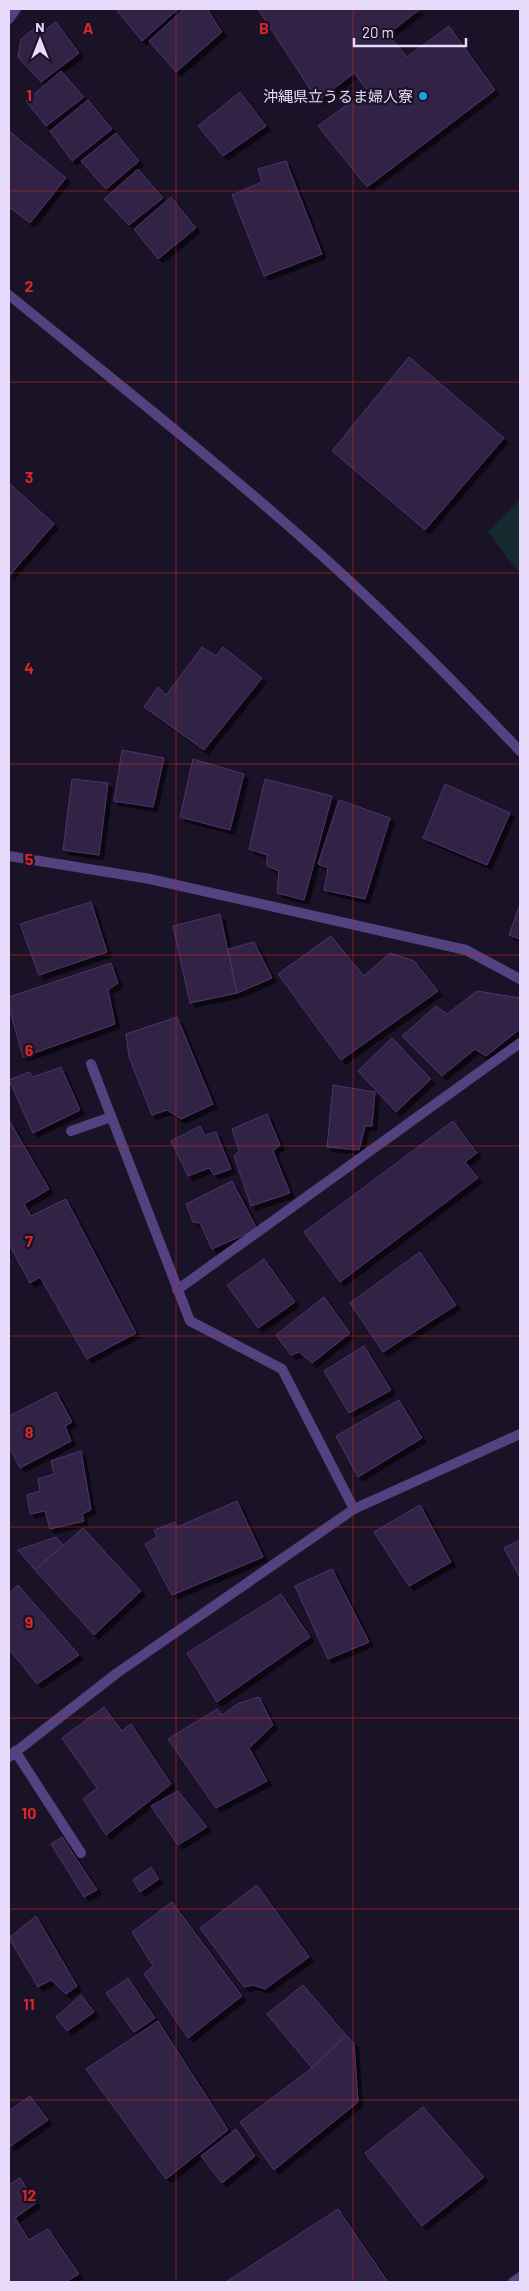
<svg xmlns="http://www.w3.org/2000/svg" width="529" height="2291" viewBox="0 0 529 2291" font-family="Barlow,'Noto Sans JP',sans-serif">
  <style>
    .green { fill: #152a2f }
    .building { fill: #312045; stroke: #4f346f; filter: url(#shadow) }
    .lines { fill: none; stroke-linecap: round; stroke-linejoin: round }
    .minor { stroke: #544180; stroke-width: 10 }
    .tertiary { stroke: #544180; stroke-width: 10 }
    .grid { fill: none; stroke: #d62828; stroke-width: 1; stroke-opacity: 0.55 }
    .poi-dot { fill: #199fe9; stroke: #1a1226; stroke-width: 2 }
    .labels { text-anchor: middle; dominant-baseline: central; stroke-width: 4.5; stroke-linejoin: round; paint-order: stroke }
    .poi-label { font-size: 15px; fill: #e7dafb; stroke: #1a1226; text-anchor: end }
    .grid-label { font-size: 16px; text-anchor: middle; font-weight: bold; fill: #d62828; stroke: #1a1226; stroke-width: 4.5; stroke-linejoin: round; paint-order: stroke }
  </style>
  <defs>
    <filter id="shadow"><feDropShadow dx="4.5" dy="4.5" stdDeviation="0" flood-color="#0009"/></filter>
  </defs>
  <rect width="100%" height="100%" fill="#1a1226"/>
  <path class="green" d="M520,499V574L488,532Z"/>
  <g class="building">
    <path d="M116,9H178L142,41Z"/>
    <path d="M184,9H207L222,32L176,72L149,41Z"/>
    <path d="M258,9H420L388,34L407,57L449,26L495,90L367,187L318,126L367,90L354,73L318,101Z"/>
    <path d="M56,22L79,53L41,82L18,57L21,39L35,28L44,31Z"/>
    <path d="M61,71L84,97L46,126L26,101Z"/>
    <path d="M240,92L266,126L223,156L198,126Z"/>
    <path d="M88,100L112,129L72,161L50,131Z"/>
    <path d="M9,131L66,178L30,223L9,207Z"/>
    <path d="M116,133L139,161L106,189L81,161Z"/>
    <path d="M286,161L322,254L264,276L232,195L262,182L258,169Z"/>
    <path d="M138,169L163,198L129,225L104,199Z"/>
    <path d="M171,197L196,228L158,259L134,229Z"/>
    <path d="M409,357L504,438L425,530L332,451Z"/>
    <path d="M9,483L54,524L9,576Z"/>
    <path d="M202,647L216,656L223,647L262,678L204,750L144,707L158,687L166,695Z"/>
    <path d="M122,750L164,758L153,807L114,801Z"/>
    <path d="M193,759L244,774L230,830L180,817Z"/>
    <path d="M72,779L108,783L99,855L63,850Z"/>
    <path d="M265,779L332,796L304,900L277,893L279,871L267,866V855L249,849Z"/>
    <path d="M445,784L510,813L487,865L423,838Z"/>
    <path d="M339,800L390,818L365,899L324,890L328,868L318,864Z"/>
    <path d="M91,902L107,952L39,975L20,924Z"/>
    <path d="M520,904V939L509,935Z"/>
    <path d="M220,914L237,993L190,1003L173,926Z"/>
    <path d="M331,936L364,976L390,953L414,961L438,991L341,1060L278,974Z"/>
    <path d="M254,942L272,978L237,993L228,949Z"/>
    <path d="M111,963L118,983L108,990L115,1024L23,1057L9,1007V997Z"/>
    <path d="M477,991L520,998V1029L486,1056L475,1049L442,1076L402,1036L436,1006L447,1014Z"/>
    <path d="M177,1017L213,1104L181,1119L167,1110L152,1115L129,1057L126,1034Z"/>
    <path d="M392,1038L431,1079L396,1112L358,1071Z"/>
    <path d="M61,1067L80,1110L33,1133L9,1080L29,1072L33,1077Z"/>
    <path d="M333,1085L375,1092L372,1126H365L359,1150L327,1147Z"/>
    <path d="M267,1114L280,1145L273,1151L290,1193L251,1206L234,1156L239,1151L232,1129Z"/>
    <path d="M9,1120L49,1189L24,1204L31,1216L66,1199L136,1333L87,1359L40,1277L30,1283L9,1244Z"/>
    <path d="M453,1121L477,1153L465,1162L478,1178L340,1282L304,1232Z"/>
    <path d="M200,1126L205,1135L216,1132L231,1169L214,1175L209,1168L188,1176L171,1141Z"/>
    <path d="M232,1181L257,1229L212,1249L200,1223L193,1222L186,1204Z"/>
    <path d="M420,1252L456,1305L383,1352L350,1303Z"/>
    <path d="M264,1259L295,1302L258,1328L227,1285Z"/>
    <path d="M324,1297L350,1333L312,1363L299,1352L291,1355L276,1335Z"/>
    <path d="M364,1346L391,1390L349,1413L324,1371Z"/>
    <path d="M56,1392L72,1422L65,1426L71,1441L20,1468L9,1446V1416Z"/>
    <path d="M399,1400L422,1438L358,1477L336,1436Z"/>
    <path d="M81,1451L91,1510L82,1514L84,1521L50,1529L45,1511L30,1514L27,1495L40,1491L38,1479L54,1474L51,1461Z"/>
    <path d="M237,1501L263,1557L172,1595L145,1544L157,1537L154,1530L175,1522L177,1527Z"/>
    <path d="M420,1505L451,1562L409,1586L374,1532Z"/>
    <path d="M83,1528L141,1591L94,1635L35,1570Z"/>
    <path d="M56,1537L63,1545L35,1570L18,1550Z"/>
    <path d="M520,1540V1578L504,1548Z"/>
    <path d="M332,1569L369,1642L328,1659L295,1586Z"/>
    <path d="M18,1585L79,1655L37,1684L9,1649V1593Z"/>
    <path d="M281,1594L310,1637L217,1702L187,1653Z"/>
    <path d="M259,1697L273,1725L249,1748L267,1781L216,1808L168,1739L217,1709L222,1715L239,1703Z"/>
    <path d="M104,1707L122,1731L131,1724L171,1784L106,1835L83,1799L97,1788L62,1738Z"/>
    <path d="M178,1791L207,1827L178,1845L151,1806Z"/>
    <path d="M62,1837L97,1890L84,1897L51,1844Z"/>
    <path d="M151,1867L159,1879L140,1892L133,1880Z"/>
    <path d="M257,1885L309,1957L265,1989L253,1985L244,1987L200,1928Z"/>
    <path d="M172,1902L242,1996L188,2038L144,1974L153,1966L132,1932Z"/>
    <path d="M36,1916L77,1986L66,1994L51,1980L38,1987L9,1938Z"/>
    <path d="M128,1978L155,2018L134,2032L106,1993Z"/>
    <path d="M303,1985L346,2035L312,2068L267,2014Z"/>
    <path d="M81,1995L94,2012L67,2031L56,2017Z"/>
    <path d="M158,2021L228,2130L166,2179L86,2069Z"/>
    <path d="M346,2035L354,2043L358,2102L274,2170L240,2122L312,2068Z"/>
    <path d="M30,2096L48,2120L9,2147V2111Z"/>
    <path d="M423,2107L484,2177L422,2226L365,2153Z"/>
    <path d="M236,2129L255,2156L222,2183L201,2156Z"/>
    <path d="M20,2178L36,2203L15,2218L29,2240L48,2229L79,2274L65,2282H9V2185Z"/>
    <path d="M338,2209L388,2282H226Z"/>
  </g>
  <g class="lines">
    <g class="minor">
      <path d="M9,19L16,9"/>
      <path d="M9,295C107,375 206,453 301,537C377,604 450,677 520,751"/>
      <path d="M9,856L150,879L466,950L520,979"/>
      <path d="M91,1064L190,1321L282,1369L354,1509"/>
      <path d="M71,1131L111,1117"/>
      <path d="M177,1290L520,1043"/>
      <path d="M15,1751L81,1853"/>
      <path d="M9,1757L117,1673L354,1509L520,1434"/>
    </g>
    <path class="tertiary" d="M513,2282L520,2277"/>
  </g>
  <path class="grid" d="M176,9V2282M353,9V2282M9,191H520M9,382H520M9,573H520M9,764H520M9,955H520M9,1146H520M9,1336H520M9,1527H520M9,1718H520M9,1909H520M9,2100H520"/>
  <circle class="poi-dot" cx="423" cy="96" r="5"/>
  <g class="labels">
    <g class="poi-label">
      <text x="413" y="96">沖縄県立うるま婦人寮</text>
    </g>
  </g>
  <g class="grid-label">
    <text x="88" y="34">A</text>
    <text x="264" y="34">B</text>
    <text x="29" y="101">1</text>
    <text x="29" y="292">2</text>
    <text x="29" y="483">3</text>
    <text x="29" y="674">4</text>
    <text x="29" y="865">5</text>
    <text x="29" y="1056">6</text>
    <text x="29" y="1247">7</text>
    <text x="29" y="1438">8</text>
    <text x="29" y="1628">9</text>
    <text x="29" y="1819">10</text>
    <text x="29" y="2010">11</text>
    <text x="29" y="2201">12</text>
  </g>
  <rect width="529" height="2291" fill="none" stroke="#e7dafb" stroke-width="20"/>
  <g transform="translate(40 40)" stroke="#1a1226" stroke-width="4" paint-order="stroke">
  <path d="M0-4L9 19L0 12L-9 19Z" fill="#e7dafb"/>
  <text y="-8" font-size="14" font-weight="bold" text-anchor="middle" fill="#e7dafb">N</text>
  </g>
  <path d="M354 38v8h112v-8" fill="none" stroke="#e7dafb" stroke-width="2.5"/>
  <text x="362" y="38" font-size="15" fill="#e7dafb" stroke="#1a1226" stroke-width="4" paint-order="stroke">20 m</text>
</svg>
